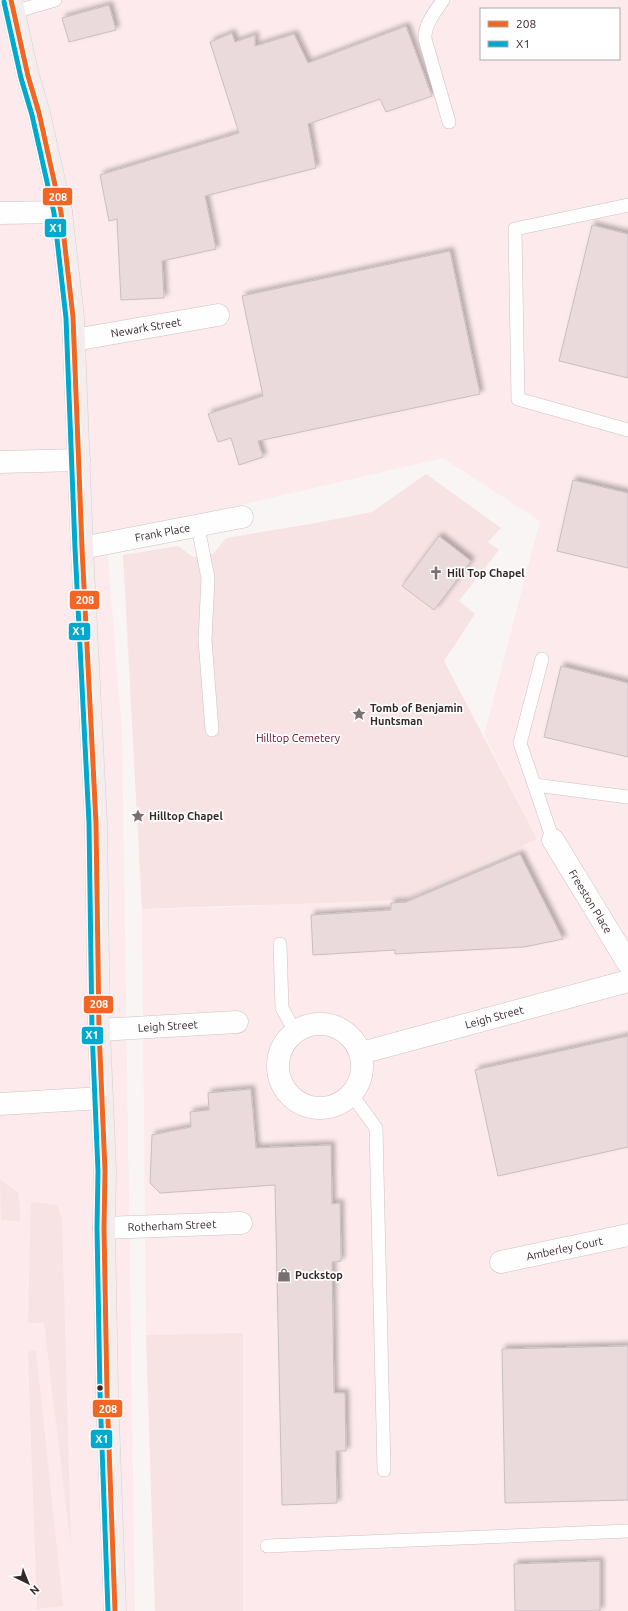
<svg xmlns="http://www.w3.org/2000/svg" width="628" height="1611" viewBox="0 0 628 1611" font-family="Ubuntu,sans-serif">
  <style>
    .built { fill: #fceaec; fill-rule: evenodd }
    .green { fill: #f7e2e4 }
    .building { fill: #eadadc; stroke: #c8bfc0; filter: url(#shadow) }
    .lines { fill: none; stroke-linecap: round; stroke-linejoin: round }
    .lane-casing { stroke: #cbc2c3; stroke-width: 14 }
    .street-casing { stroke: #cbc2c3; stroke-width: 23 }
    .primary-casing { stroke: #d4d0d0; stroke-width: 23 }
    .lane { stroke: #fefefe; stroke-width: 13 }
    .street { stroke: #fefefe; stroke-width: 22 }
    .primary { stroke: #f5eced; stroke-width: 22 }
    .bus-1-casing { stroke: #fff; stroke-width: 8 }
    .bus-2-casing { stroke: #fff; stroke-width: 8 }
    .bus-1 { stroke: #f26522; stroke-width: 5 }
    .bus-2 { stroke: #00a9ce; stroke-width: 5 }
    .bus-dot { fill: #36282a; stroke: #fff; stroke-width: 1.5 }
    .labels { text-anchor: middle; dominant-baseline: central; stroke-width: 3.5; stroke-linejoin: round; paint-order: stroke }
    .street-label { font-size: 11px; fill: #36282a; stroke: #fff }
    .poi-label { font-size: 11px; font-weight: bold; fill: #36282a; stroke: #fff; text-anchor: start }
    .park-label { font-size: 11px; fill: #580820; stroke: #fff }
    .line-badge { stroke: #fff; stroke-width: 1.5 }
    .badge-label { font-size: 11px; text-anchor: middle; font-weight: bold; fill: #fff }
  </style>
  <defs>
    <filter id="shadow"><feDropShadow dx="3.5" dy="-3.5" stdDeviation="2" flood-color="#0004"/></filter>
  </defs>
  <rect width="100%" height="100%" fill="#f9f5f5"/>
  <path class="built" d="M0,0H628V1611H243V1333L146,1335L142,909L235,907L312,902L537,839L484,735L540,521L443,458L106,536L122,730L135,1611H0ZM481,9H619V59H481Z"/>
  <g class="green">
    <path d="M426,474L501,528L488,542L499,550L459,601L475,614L444,661L537,839L403,900L142,909L123,555L178,546L193,557L213,554L226,538L316,523L372,512Z"/>
    <path d="M0,1180L19,1193L20,1221L1,1220Z"/>
    <path d="M31,1202L57,1205L62,1219L71,1547L44,1323H28Z"/>
    <path d="M243,1333V1611H155L146,1335Z"/>
    <path d="M30,1351H36L63,1606L37,1609L28,1354Z"/>
  </g>
  <g class="building">
    <path d="M109,5L116,30L69,42L62,18Z"/>
    <path d="M406,26L432,96L386,112L380,99L308,124L316,168L205,196L216,249L162,261L164,298L121,300L117,219L109,221L100,175L239,133L210,42L232,33L235,42L255,35V46L294,34L308,63Z"/>
    <path d="M592,225L628,234V378L559,361Z"/>
    <path d="M450,251L480,394L258,441L263,457L239,465L231,438L218,442L208,414L263,396L242,296Z"/>
    <path d="M573,480L628,493V568L557,551Z"/>
    <path d="M439,536L471,561L434,610L402,586Z"/>
    <path d="M561,666L628,683V757L544,737Z"/>
    <path d="M520,854L563,939L524,947L395,954V950L313,955L311,915L391,910V903L406,902Z"/>
    <path d="M628,1036V1147L498,1176L475,1070Z"/>
    <path d="M251,1089L256,1148L331,1145L332,1204L340,1203L341,1261L332,1262L334,1393H345L346,1451H336L337,1503L282,1505L275,1185L160,1193L150,1183L152,1135L191,1127L190,1112L209,1110L208,1093Z"/>
    <path d="M628,1346V1500L505,1503L502,1349Z"/>
    <path d="M600,1561V1611H515L514,1564Z"/>
  </g>
  <g class="lines">
    <g class="lane-casing">
      <g id="lane">
        <path d="M443,0C435,12 424,25 425,39L449,122"/>
        <path d="M14,12L55,0"/>
        <path d="M628,205L515,229L518,399L628,430"/>
        <path d="M198,527L208,578L205,640L212,730"/>
        <path d="M542,659L520,743L553,840"/>
        <path d="M535,785L628,797"/>
        <path d="M280,944L282,1008L295,1032"/>
        <path d="M352,1095L376,1128L384,1470"/>
        <path d="M267,1546L628,1531"/>
      </g>
    </g>
    <g class="street-casing">
      <g id="street">
        <path d="M0,213L61,212"/>
        <path id="s1" d="M74,340L218,315"/>
        <path d="M0,462L79,460"/>
        <path id="s2" d="M82,548L242,517"/>
        <path id="s3" d="M553,840L628,963"/>
        <circle cx="320" cy="1066" r="42"/>
        <path id="s4" d="M99,1030L237,1022"/>
        <path id="s5" d="M361,1053L628,981"/>
        <path d="M0,1104L101,1098"/>
        <path id="s6" d="M104,1228L241,1223"/>
        <path id="s7" d="M501,1262L628,1235"/>
      </g>
    </g>
    <g class="primary-casing">
      <path id="primary" d="M11,0L28,76L39,113L61,212L73,317L82,548L96,823L99,1030L105,1171L104,1228L107,1393L115,1611"/>
    </g>
    <use href="#lane" class="lane"/>
    <use href="#street" class="street"/>
    <use href="#primary" class="primary"/>
    <g class="bus-1-casing">
      <path id="bus-1" d="M11,0L28,76L39,113L61,212L73,317L82,548L96,823L99,1030L105,1171L104,1228L107,1393L115,1611"/>
    </g>
    <g class="bus-2-casing">
      <path id="bus-2" d="M4,2L21,78L32,115L54,213L66,318L75,548L89,823L92,1030L98,1171L97,1228L100,1393L108,1611"/>
    </g>
    <use href="#bus-1" class="bus-1"/>
    <use href="#bus-2" class="bus-2"/>
  </g>
  <defs>
    <g id="church-bare" transform="scale(1.08)"><path d="M-1.2-6h2.4v3.5h3.3v2.4h-3.3V6h-2.4V-.1h-3.3v-2.4h3.3Z" fill="#7a7071" stroke="#fff" stroke-width="2.5" paint-order="stroke"/></g>
    <g id="sight-bare" transform="scale(1.08)"><path d="M0-6L1.8-2.2L6-1.7L2.9 1.2L3.7 5.4L0 3.3L-3.7 5.4L-2.9 1.2L-6-1.7L-1.8-2.2Z" fill="#7a7071" stroke="#fff" stroke-width="2.5" paint-order="stroke"/></g>
    <g id="shop-bare" transform="scale(1.08)"><path d="M-5-2.5h2.3a2.7 3.5 0 0 1 5.4 0H5L5.5 6h-11ZM-1.5-2.5h3a1.5 2.3 0 0 0-3 0Z" fill="#7a7071" stroke="#fff" stroke-width="2.5" paint-order="stroke"/></g>
  </defs>
  <g fill-rule="evenodd">
    <use href="#church-bare" x="436" y="573"/>
    <use href="#sight-bare" x="359" y="714"/>
    <use href="#sight-bare" x="138" y="816"/>
    <use href="#shop-bare" x="284" y="1275"/>
  </g>
  <circle class="bus-dot" cx="100" cy="1388" r="3.5"/>
  <g class="labels">
    <g class="street-label">
      <text stroke="none"><textPath href="#s1" startOffset="73">Newark Street</textPath></text>
      <text stroke="none"><textPath href="#s2" startOffset="82">Frank Place</textPath></text>
      <text stroke="none"><textPath href="#s3" startOffset="72">Freeston Place</textPath></text>
      <text stroke="none"><textPath href="#s5" startOffset="138">Leigh Street</textPath></text>
      <text stroke="none"><textPath href="#s4" startOffset="69">Leigh Street</textPath></text>
      <text stroke="none"><textPath href="#s6" startOffset="68">Rotherham Street</textPath></text>
      <text stroke="none"><textPath href="#s7" startOffset="65">Amberley Court</textPath></text>
    </g>
    <g class="poi-label">
      <text x="447" y="573">Hill Top Chapel</text>
      <text x="370" y="708">Tomb of Benjamin<tspan x="370" dy="13">Huntsman</tspan></text>
      <text x="149" y="816">Hilltop Chapel</text>
      <text x="295" y="1275">Puckstop</text>
    </g>
    <g class="park-label">
      <text x="298" y="738">Hilltop Cemetery</text>
    </g>
  </g>
  <g class="line-badge">
    <rect x="42" y="187" width="31" height="19" rx="4" fill="#f26522"/>
    <rect x="44" y="218" width="23" height="20" rx="4" fill="#00a9ce"/>
    <rect x="69" y="590" width="31" height="20" rx="4" fill="#f26522"/>
    <rect x="68" y="622" width="23" height="19" rx="4" fill="#00a9ce"/>
    <rect x="83" y="995" width="31" height="19" rx="4" fill="#f26522"/>
    <rect x="81" y="1026" width="23" height="19" rx="4" fill="#00a9ce"/>
    <rect x="92" y="1399" width="31" height="19" rx="4" fill="#f26522"/>
    <rect x="90" y="1429" width="23" height="20" rx="4" fill="#00a9ce"/>
  </g>
  <g class="badge-label">
    <text x="58" y="201">208</text>
    <text x="56" y="232">X1</text>
    <text x="85" y="604">208</text>
    <text x="79" y="635">X1</text>
    <text x="99" y="1008">208</text>
    <text x="92" y="1039">X1</text>
    <text x="108" y="1413">208</text>
    <text x="102" y="1443">X1</text>
  </g>
  <rect x="480" y="8" width="140" height="52" fill="#ffffff" stroke="#afa9aa"/>
  <rect x="488" y="21" width="20" height="6" fill="#f26522" stroke="#afa9aa"/>
  <text x="516" y="28" font-size="12" fill="#36282a">208</text>
  <rect x="488" y="41" width="20" height="6" fill="#00a9ce" stroke="#afa9aa"/>
  <text x="516" y="48" font-size="12" fill="#36282a">X1</text>
  <g transform="translate(28 1583) rotate(137)" stroke="#ffffff" stroke-width="3" paint-order="stroke">
  <path d="M0-3L7 15L0 10L-7 15Z" fill="#36282a"/>
  <text y="-6" font-size="11" font-weight="bold" text-anchor="middle" fill="#36282a">N</text>
  </g>
</svg>
